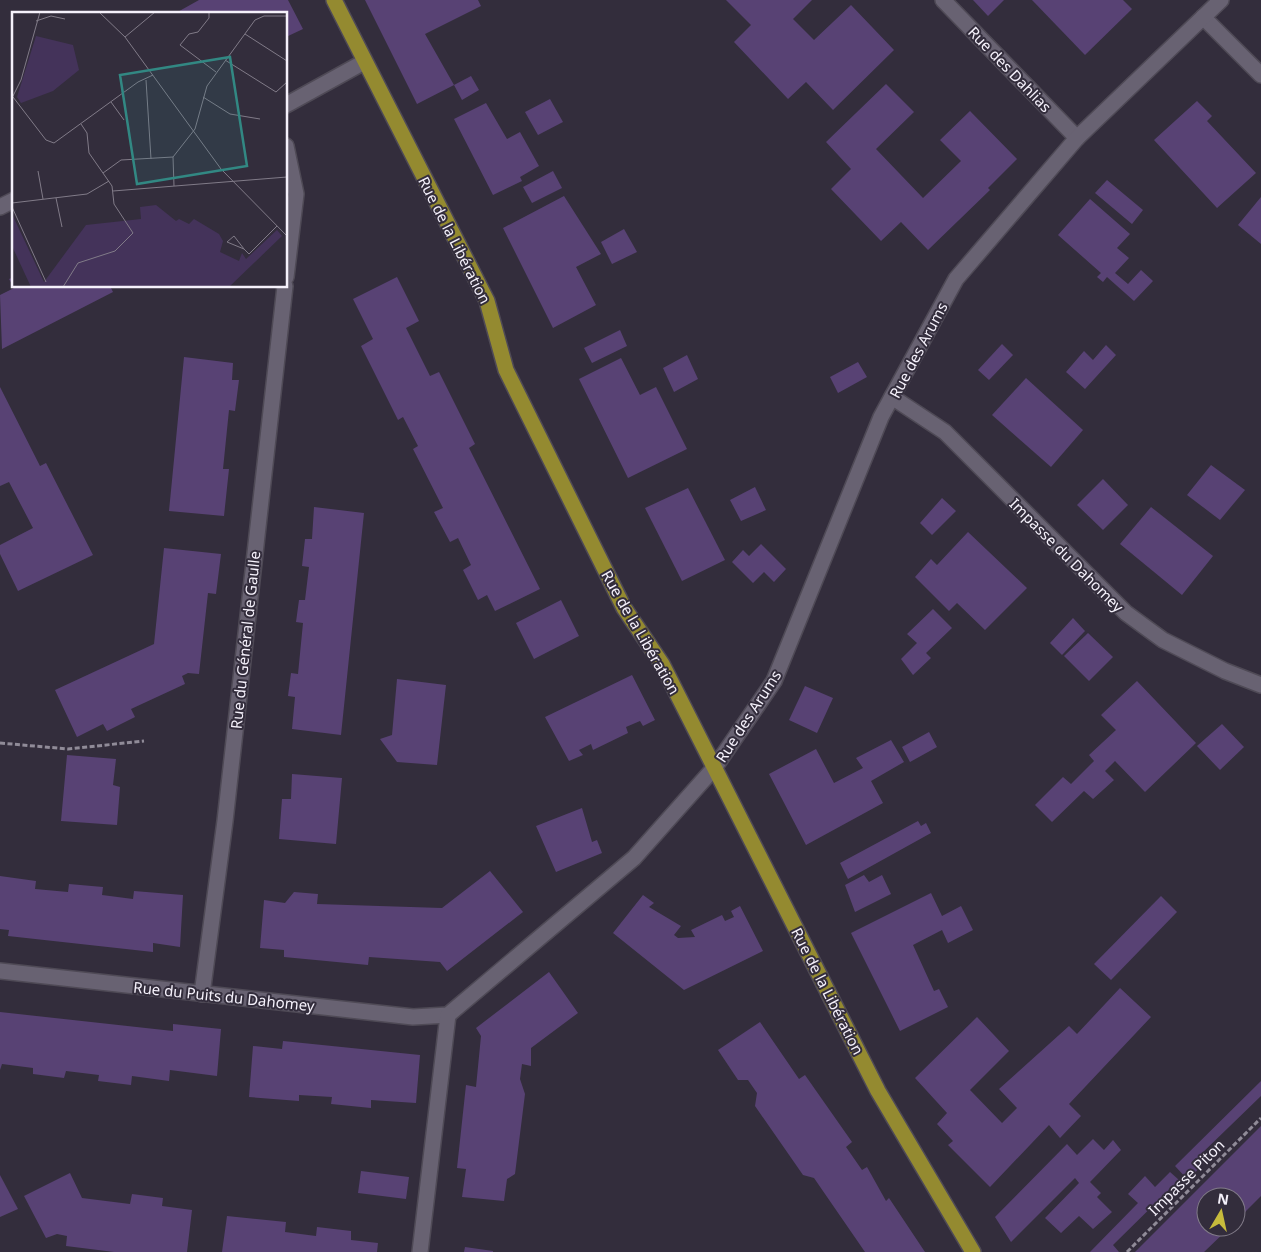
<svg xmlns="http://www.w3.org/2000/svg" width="1261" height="1252" viewBox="0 0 1261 1252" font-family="'Noto Sans',sans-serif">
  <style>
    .building { fill: #584274 }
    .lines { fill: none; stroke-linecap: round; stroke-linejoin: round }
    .minor-casing { stroke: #4f4a56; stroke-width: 18 }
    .major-casing { stroke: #4f4a56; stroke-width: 18 }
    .path { stroke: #908b98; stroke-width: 3; stroke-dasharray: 5 2.5; stroke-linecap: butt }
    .minor { stroke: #686272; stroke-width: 15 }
    .major { stroke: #948a30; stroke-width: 15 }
    .labels { text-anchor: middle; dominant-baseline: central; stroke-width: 4; stroke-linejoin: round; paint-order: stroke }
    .street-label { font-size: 15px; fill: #f5f1fb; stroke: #332d3c }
    .inset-road { fill: none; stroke: #817b88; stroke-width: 1 }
    .view { fill: #328883; fill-opacity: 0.15; stroke: #328883; stroke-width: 2.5 }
    .inset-edge { fill: none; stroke: #f5f1fb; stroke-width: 2.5 }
  </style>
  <rect width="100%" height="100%" fill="#332d3c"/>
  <g class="building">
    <path d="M199,0H288L303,29L286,37V14H174Z"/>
    <path d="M365,0H478L481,6L425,34L454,85L417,104Z"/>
    <path d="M726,0H812L793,19L814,40L851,5L894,50L833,110L806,82L788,99L734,42L751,25Z"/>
    <path d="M973,0H1004L988,16Z"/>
    <path d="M1032,0H1123L1132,9L1085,55Z"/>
    <path d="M471,76L479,90L462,100L454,85Z"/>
    <path d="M886,84L914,112L876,149L923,198L961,161L940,140L970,111L1017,159L988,188L990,190L928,250L901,222L881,241L831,189L851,169L826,142Z"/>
    <path d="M550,99L563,122L538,135L525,112Z"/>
    <path d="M1197,101L1212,116L1207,121L1256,173L1217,208L1154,140Z"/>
    <path d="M486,103L507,139L520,132L539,166L520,177L522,181L493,195L454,119Z"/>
    <path d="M553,171L562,188L532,203L523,187Z"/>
    <path d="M1107,180L1143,210L1132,224L1095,193Z"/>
    <path d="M564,196L601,254L576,267L596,305L553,328L503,228Z"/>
    <path d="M1261,197V244L1238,225Z"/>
    <path d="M1090,199L1130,234L1117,248L1129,258L1115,273L1128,284L1141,270L1153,281L1134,301L1107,277L1103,282L1097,277L1101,273L1058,235Z"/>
    <path d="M624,229L637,252L612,264L601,242Z"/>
    <path d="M14,277V286H110L113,292L2,349L0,295L14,288L9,279Z"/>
    <path d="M397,277L419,321L406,328L430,376L439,372L475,444L469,448L540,589L495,611L487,595L478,600L463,570L471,565L458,538L450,542L434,512L443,508L413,449L418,446L403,417L398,420L361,346L373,339L353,299Z"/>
    <path d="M620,330L627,346L592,363L584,348Z"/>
    <path d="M1002,344L1013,355L989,380L978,370Z"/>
    <path d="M1106,345L1116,355L1085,389L1066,372L1084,351L1093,360Z"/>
    <path d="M687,355L698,379L674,392L663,368Z"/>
    <path d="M184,357L233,363L232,380H239L235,411L229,410L223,469H229L224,516L169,511Z"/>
    <path d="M621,358L640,395L656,387L687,449L628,478L579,379Z"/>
    <path d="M858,362L867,377L838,393L830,377Z"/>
    <path d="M1026,378L1083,430L1051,467L992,415Z"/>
    <path d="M0,387L40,466L46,463L93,555L18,591L0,554V545L33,528L9,482L0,486Z"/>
    <path d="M1211,465L1245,490L1220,520L1187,495Z"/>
    <path d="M1103,479L1128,505L1103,530L1077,505Z"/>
    <path d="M755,487L766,510L741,521L730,500Z"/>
    <path d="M688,488L725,560L682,581L645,508Z"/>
    <path d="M942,498L956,511L932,535L920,523Z"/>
    <path d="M314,507L364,513L341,735L292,729L295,697L288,696L291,673L298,674L303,623L296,622L299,600H305L309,567L302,566L305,539H312Z"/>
    <path d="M1151,507L1213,556L1182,595L1120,544Z"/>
    <path d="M968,532L1027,588L985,630L957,603L949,611L915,577L931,559L937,565Z"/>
    <path d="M761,544L786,569L774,582L764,572L753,583L732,562L743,550L749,556Z"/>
    <path d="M164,548L221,554L216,594L208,593L199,674L188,673L182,676L185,684L131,709L135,717L107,731L103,724L77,737L55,690L154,644Z"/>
    <path d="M561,600L579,636L534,659L516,623Z"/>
    <path d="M933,609L952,628L926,653L931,658L913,675L901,659L917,643L907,634Z"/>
    <path d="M1073,618L1085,631L1062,655L1050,643Z"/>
    <path d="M1088,633L1113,657L1089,681L1064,656Z"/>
    <path d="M632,675L655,720L643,726L640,721L626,727L628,733L593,750L591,744L579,750L583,755L569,761L545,717Z"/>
    <path d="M397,679L446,685L437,765L397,762L380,739L392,735Z"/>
    <path d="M1137,681L1196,743L1145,792L1115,761L1105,771L1114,780L1093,799L1084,791L1052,822L1035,805L1063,777L1071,784L1094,761L1089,755L1116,730L1101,715Z"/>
    <path d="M805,686L833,698L817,733L789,720Z"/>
    <path d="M1222,724L1244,747L1220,770L1197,746Z"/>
    <path d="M929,732L937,747L910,762L902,747Z"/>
    <path d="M891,740L904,762L871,781L883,803L806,845L769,774L816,749L834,783L863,768L856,758Z"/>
    <path d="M67,755L116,759L113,785L120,787L117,825L61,821Z"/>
    <path d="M292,774L342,778L336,844L279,839L282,799H291Z"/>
    <path d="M582,808L592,842L597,840L602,853L556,872L536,826Z"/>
    <path d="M918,821L921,826L926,823L931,833L848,879L840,863Z"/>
    <path d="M490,871L523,912L447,971L440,962L369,957L368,965L284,957V950L260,948L264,900L285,903L294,892L318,894L317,904L442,908Z"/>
    <path d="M864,875L869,882L882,875L891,894L855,912L845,885Z"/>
    <path d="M0,876L36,881L35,889L68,892L69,884L103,887L102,895L133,899L134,891L183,895L180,947L153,943V952L8,936L9,930L0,929Z"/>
    <path d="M931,893L942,916L961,906L973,930L948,943L942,930L913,945L934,991L939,989L948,1007L900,1031L851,933Z"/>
    <path d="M643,895L654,903L649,907L681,926L674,935L678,938L695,937L691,930L722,915L725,921L734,917L731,911L740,906L763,951L684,990L613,933Z"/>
    <path d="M1161,896L1177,912L1111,980L1094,964Z"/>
    <path d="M549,972L578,1013L531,1048V1066L522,1064L520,1079L525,1094L515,1174L507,1179L504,1201L462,1197L466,1169L457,1168L466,1085L476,1087L481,1036L476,1028Z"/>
    <path d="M1120,988L1151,1017L1069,1104L1081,1116L1060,1138L1049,1125L990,1187L948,1145L953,1141L937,1124L947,1113L915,1078L977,1017L1009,1051L970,1090L1002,1123L1017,1108L999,1089L1069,1026L1077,1034Z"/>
    <path d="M0,1012L173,1031V1024L221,1029L217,1076L170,1070L169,1081L132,1076L131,1085L98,1081L99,1075L66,1071L64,1078L33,1074V1068L2,1064L0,1070Z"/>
    <path d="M760,1022L799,1079L805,1075L852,1142L846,1147L862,1170L867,1167L886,1201L889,1198L925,1252H865L814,1178L803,1175L755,1106L757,1093L748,1080H738L718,1050Z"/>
    <path d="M283,1041L420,1055L416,1103L371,1100V1108L331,1104L332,1097L299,1095V1101L249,1097L253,1046L282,1049Z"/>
    <path d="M1261,1081V1096L1198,1157L1204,1163L1188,1180L1175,1166Z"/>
    <path d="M1261,1126V1196L1236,1221V1197H1206V1227H1230L1204,1252H1135Z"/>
    <path d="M1093,1139L1104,1150L1113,1140L1121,1150L1090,1182L1101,1193L1097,1197L1112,1212L1093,1229L1079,1216L1061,1233L1045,1218L1079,1183L1075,1178L1011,1242L995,1217L1067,1144L1077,1155Z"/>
    <path d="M361,1171L409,1177L406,1199L358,1193Z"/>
    <path d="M1170,1172L1179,1180L1113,1245L1119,1252H1090L1138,1203L1128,1194L1145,1176L1155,1187Z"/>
    <path d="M70,1173L82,1198L130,1204L132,1194L163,1198L162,1206L192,1210L187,1252H114L66,1246L67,1236L57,1234L46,1238L24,1196Z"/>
    <path d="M0,1175L18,1209L0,1217Z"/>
    <path d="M227,1216L286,1222L285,1232L316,1236L317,1227L351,1231V1240L378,1243L377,1252H222Z"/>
    <path d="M465,1247L493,1251V1252H464Z"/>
  </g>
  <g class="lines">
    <g class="minor-casing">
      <g id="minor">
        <path d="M943,0L1077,138"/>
        <path d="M1203,17L1261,75"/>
        <path d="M286,105L364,62"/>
        <path d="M286,146L296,194L286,277"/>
        <path d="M0,207L14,200"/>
        <path d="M892,397L945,432L1126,613L1163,640L1225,671L1261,685"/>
        <path d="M0,971L413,1017L448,1015L634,858L715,767L774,681L881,417L956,279L1077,138L1221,0"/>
        <path d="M202,994L225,821L285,286"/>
        <path d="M420,1252L448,1015"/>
      </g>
    </g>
    <g class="major-casing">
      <path id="major" d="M334,0L487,301L506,370L624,608L662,664L878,1091L973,1252"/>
    </g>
    <g class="path">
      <path d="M0,743L68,749L144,741"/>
      <path d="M1127,1252L1261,1118"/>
    </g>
    <use href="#minor" class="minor"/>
    <use href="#major" class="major"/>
  </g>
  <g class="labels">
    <g class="street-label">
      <text transform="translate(1010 69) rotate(46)">Rue des Dahlias</text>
      <text transform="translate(455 240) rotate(63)">Rue de la Libération</text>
      <text transform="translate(918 350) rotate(-62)">Rue des Arums</text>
      <text transform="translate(1067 555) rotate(45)">Impasse du Dahomey</text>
      <text transform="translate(641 632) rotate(60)">Rue de la Libération</text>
      <text transform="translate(245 640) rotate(-84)">Rue du Général de Gaulle</text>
      <text transform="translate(748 716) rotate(-57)">Rue des Arums</text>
      <text transform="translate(828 991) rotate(63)">Rue de la Libération</text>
      <text transform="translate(224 996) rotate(6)">Rue du Puits du Dahomey</text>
      <text transform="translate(1186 1177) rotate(-45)">Impasse Piton</text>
    </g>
  </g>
  <g transform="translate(12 12)">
    <rect width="275" height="275" fill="#332d3c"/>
    <path d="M24,24L61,33L67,58L41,79L9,91L5,85ZM144,193L164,209L167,207L177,212L182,207L207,222L211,229L208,240L227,249L230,241L234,247L265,218L270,224L217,275H19L0,234V202L32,270L74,213L129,207L128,195Z" fill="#44335a"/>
    <path class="inset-road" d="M87,0L113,25L209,157L275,224M197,0V6L186,20L177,22L168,33L204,60M24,9L39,4L53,7M233,22L275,49M113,25L143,0M213,48L264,80L275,70M134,68L139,147M1,85L34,128L42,131L126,70L141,63M191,85L218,102L248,107M0,86L9,68L28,0M99,90L112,108M161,145L162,174M26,159L31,187M91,161L109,148L161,145L183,117L195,74L243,8L252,4H275M101,179L275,165M44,186L50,215M0,191L75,182L97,169M0,195L34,270M232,237L215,230L222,224L232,237L237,242L265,214M51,275L66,251L103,239L121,221L102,192L100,174L77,141L75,121L69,112"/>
    <path class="view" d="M218,45L235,154L125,172L108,63Z"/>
    <rect width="275" height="275" class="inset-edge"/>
  </g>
  <g transform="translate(1221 1212) rotate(9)"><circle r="24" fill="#332d3c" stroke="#817b88"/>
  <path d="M0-4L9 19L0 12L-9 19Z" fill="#c7bb3c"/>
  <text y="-8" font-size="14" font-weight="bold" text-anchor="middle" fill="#f5f1fb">N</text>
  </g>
</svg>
